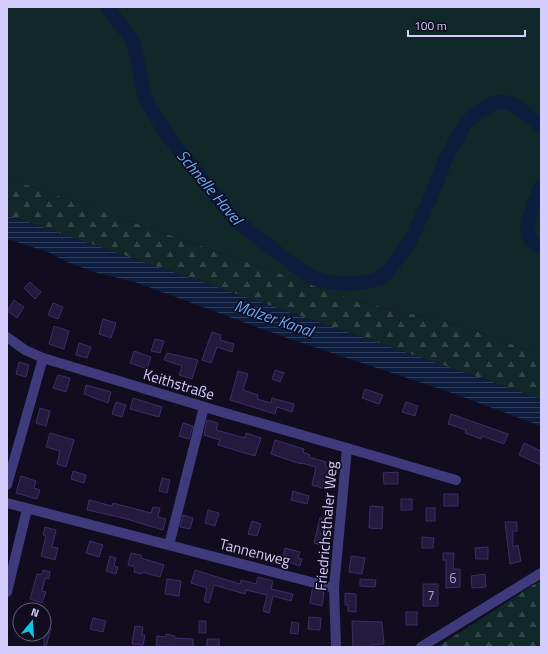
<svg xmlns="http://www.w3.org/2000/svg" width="548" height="654" viewBox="0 0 548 654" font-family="'Titillium Web',sans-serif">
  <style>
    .grass { fill: #102828 }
    .forest { fill: url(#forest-firs) }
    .water { fill: url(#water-rules) }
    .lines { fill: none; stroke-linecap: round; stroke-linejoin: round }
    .river { stroke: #0d1d3d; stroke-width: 14 }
    .building { fill: #231a3e; stroke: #3c2d69 }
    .minor { stroke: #3f3a7b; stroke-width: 10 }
    .labels { text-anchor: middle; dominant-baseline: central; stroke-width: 3.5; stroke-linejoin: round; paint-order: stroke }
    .number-label { font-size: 13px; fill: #a8a0cd }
    .street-label { font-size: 15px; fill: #d4ccfd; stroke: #110d1e }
    .water-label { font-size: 16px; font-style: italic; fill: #5faaf8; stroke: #110d1e }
  </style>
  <defs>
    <pattern id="forest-firs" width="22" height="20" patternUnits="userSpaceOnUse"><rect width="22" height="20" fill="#102828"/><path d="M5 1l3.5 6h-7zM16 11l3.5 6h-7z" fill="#324648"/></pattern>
    <pattern id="water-rules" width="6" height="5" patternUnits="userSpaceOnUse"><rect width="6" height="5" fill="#0d1d3d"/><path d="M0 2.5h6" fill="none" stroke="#2f3d5a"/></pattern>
  </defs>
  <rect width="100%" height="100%" fill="#110d1e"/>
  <path class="grass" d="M7,7H541V355L462,326L360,302L7,178Z"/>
  <g class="forest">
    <path d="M7,178L360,302L462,326L541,355V399L7,215Z"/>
    <path d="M541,580V647H437Z"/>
  </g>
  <path class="water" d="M7,215L541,399V426L455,394L284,337L135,282L98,273L69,263L48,252L7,239Z"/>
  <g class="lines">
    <g class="river">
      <path d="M107,7L128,34L134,45L137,57L144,95L153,112L167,135L235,220L299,269L312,277L328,282L344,284L367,282L377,279L388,272L410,241L430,199L445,160L465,124L474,115L493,103L501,101L509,103L519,108L541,126"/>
      <path d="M541,186C535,205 514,237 541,247"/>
    </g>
  </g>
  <g class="building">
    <path d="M30,282L41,292L35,299L24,288Z"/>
    <path d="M14,300L24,307L17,318L7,311Z"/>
    <path d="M53,303L63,307L58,319L48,315Z"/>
    <path d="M103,319L116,323L111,338L99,334Z"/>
    <path d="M54,326L69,331L64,349L49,344Z"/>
    <path d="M212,332L221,335L220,340L234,344L232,352L217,347L211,363L202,360Z"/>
    <path d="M155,339L164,341L160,353L151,351Z"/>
    <path d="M79,343L91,347L87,358L76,355Z"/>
    <path d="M134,351L151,357L147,369L130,363Z"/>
    <path d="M167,353L198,360L192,379L179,375L182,366L164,360Z"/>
    <path d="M19,362L29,365L26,377L16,374Z"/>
    <path d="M275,370L284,373L280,382L272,379Z"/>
    <path d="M238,371L248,374L243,390L258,395L257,399L271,403L272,398L294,404L292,412L277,407L275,414L230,400Z"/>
    <path d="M58,375L70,378L66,392L53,388Z"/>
    <path d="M86,385L111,392L108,403L84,394Z"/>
    <path d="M365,389L383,395L379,404L362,398Z"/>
    <path d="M133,398L162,407L159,417L130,409Z"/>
    <path d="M116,402L126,405L122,417L112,414Z"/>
    <path d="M406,402L418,406L415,416L402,412Z"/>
    <path d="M40,408L50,411L46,426L36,423Z"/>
    <path d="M451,414L508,434L504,444L482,436L481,439L465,433L466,430L448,424Z"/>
    <path d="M207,420L218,423L216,430L245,438L246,433L261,438L255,456L218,445L220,440L204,435Z"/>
    <path d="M183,423L193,426L189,439L179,436Z"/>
    <path d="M50,433L74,440L66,467L57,464L60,451L46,447Z"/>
    <path d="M275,440L304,449L303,452L310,455L309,457L326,462L325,466L329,468L326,479L328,480L325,489L312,485L316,467L301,463V464L271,454Z"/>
    <path d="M524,443L541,451V465L519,455Z"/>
    <path d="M73,471L86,475L84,483L71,479Z"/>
    <path d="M398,472V484H384L383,473Z"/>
    <path d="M21,476L36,481L34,488L40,490L37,499L16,493Z"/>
    <path d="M162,478L170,480L167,493L159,491Z"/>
    <path d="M293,491L309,496L307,504L291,500Z"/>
    <rect x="444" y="494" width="14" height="12"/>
    <rect x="401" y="499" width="11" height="11"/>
    <path d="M89,500L112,506L113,503L151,513L153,507L160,508L158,517L166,519L163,530L123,518L87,510Z"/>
    <path d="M370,506L383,507L382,529L369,528Z"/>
    <rect x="426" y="508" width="9" height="13"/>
    <path d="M208,510L219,513L215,526L205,523Z"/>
    <path d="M183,515L193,518L190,529L180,527Z"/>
    <path d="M320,518L326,520L323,530H325L321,545L314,543Z"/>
    <path d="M252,521L261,524L257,536L248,534Z"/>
    <path d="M505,522H517V531H513V547L518,545L521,561L510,564Z"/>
    <path d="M45,527L56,530L52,547L58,548L55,560L41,556L46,536L43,535Z"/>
    <path d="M422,537L434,538L433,548H422Z"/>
    <path d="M90,541L103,545L99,557L86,553Z"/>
    <path d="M488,547V559H476L475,548Z"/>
    <path d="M285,548L300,552L298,558L302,559L300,566L282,560Z"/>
    <path d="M131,553L141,555V558L164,565L160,577L142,572V574L134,572L135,567L128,565Z"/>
    <path d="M443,553H454L453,569H460V587L446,588V560H443Z"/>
    <path d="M110,556L116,558L114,566L118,567L116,574L106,571Z"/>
    <path d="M351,556L365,558L362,574L349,572Z"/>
    <path d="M43,570L50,572L49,579L45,578L42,591L46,592L42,603L30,599L37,574L42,575Z"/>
    <path d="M195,570L240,584L241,580L256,584L258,577L273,581L271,589L293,594L291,601L273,596L269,613L263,611L267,595L246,590L245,594L214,585L209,603L204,601L207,588L191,583Z"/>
    <path d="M485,574L486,587L472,588L471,576Z"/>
    <path d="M167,579L181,581L179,596L165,594Z"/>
    <path d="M360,579L376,580L375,587L360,586Z"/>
    <rect x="423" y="584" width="15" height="22"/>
    <path d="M312,590L324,592L322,606L310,603Z"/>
    <path d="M345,593L356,594V612L348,611V605H345Z"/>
    <rect x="406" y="612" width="11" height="13"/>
    <path d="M309,617L321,618L320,630L308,629Z"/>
    <path d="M93,618L106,621L103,632L90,629Z"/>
    <rect x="199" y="621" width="7" height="12"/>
    <path d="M352,621L382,622L384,644L372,645V647H353Z"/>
    <path d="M292,622L299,623L298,634L290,633Z"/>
    <path d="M44,626L51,628L46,647H44Z"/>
    <path d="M135,626L143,627L142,635H145L143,645L132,644Z"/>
    <path d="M166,634L175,636V638L193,639V647L156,646L157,636L166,637Z"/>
    <rect x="207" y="639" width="12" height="8"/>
  </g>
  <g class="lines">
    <g class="minor">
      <path d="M7,337L25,350L43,358L218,411L347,448"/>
      <path d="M7,485L43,358"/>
      <path d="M7,503L334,588"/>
      <path d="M169,545L204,407"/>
      <path d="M7,592L27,509"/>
      <path d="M336,647L334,588L347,448L456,480"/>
      <path d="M421,647L541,573"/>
    </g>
  </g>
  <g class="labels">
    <g class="number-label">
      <text x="453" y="578">6</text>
      <text x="431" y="595">7</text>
    </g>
    <g class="street-label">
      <text transform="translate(179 384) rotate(17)">Keithstraße</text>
      <text transform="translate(326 526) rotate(-85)">Friedrichsthaler Weg</text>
      <text transform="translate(255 552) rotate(14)">Tannenweg</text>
    </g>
    <g class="water-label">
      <text transform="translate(210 187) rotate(50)">Schnelle Havel</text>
      <text transform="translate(274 318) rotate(19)">Malzer Kanal</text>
    </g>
  </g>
  <rect width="548" height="654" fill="none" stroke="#d4ccfd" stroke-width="16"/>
  <g transform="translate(32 622) rotate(18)"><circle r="19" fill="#110d1e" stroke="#5f5977"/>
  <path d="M0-3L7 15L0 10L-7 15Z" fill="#0acaeb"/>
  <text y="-6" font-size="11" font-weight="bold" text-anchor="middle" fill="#d4ccfd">N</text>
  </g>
  <path d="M408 30v6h117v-6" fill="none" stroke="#d4ccfd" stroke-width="2"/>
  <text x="414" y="30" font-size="12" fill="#d4ccfd" stroke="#110d1e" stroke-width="3" paint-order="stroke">100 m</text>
</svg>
